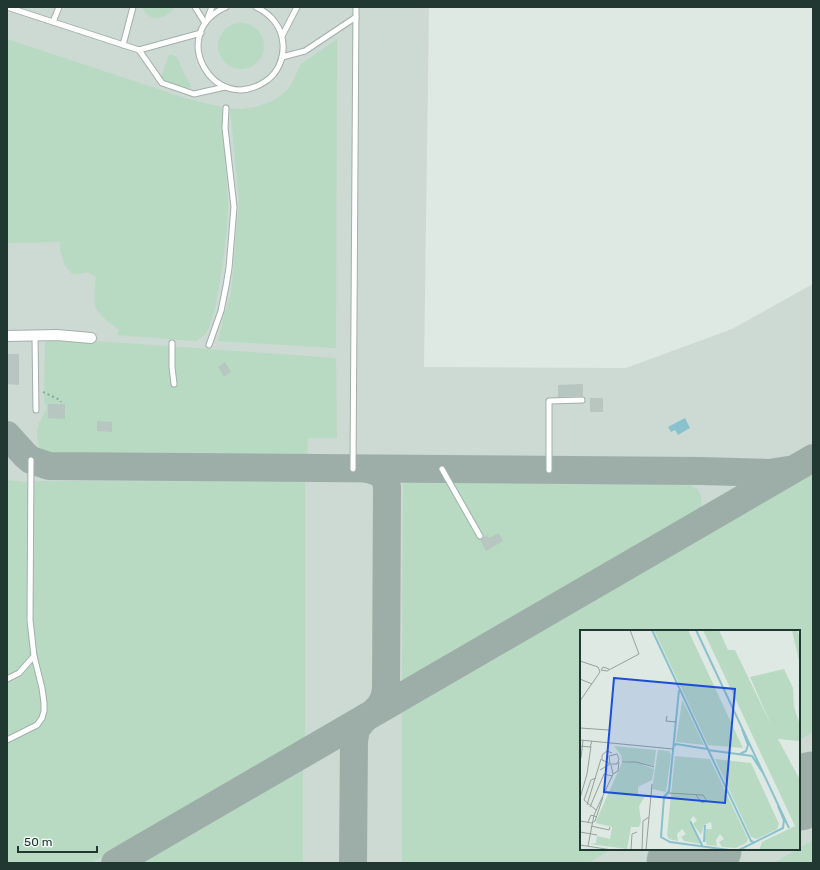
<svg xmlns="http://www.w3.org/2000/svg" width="820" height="870" viewBox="0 0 820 870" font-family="Rubik,sans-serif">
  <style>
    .built { fill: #cdd9d3; fill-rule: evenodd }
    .green { fill: #b8d9c2 }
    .water { fill: #89c1cc }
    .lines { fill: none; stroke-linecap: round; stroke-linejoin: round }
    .taxiway { stroke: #9daea8; stroke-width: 28 }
    .runway { stroke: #9daea8; stroke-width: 71 }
    .building { fill: #b7c6c0 }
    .service-casing { stroke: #a2b0ab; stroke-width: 7 }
    .minor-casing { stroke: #a2b0ab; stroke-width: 12 }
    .path { stroke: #81ab9e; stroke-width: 2; stroke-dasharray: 2 3; stroke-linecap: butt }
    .service { stroke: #fff; stroke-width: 5 }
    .minor { stroke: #fff; stroke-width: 10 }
    .inset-river { fill: none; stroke: #89c1cc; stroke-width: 2 }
    .inset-road { fill: none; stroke: #93a29d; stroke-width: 1 }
    .view { fill: #1d4ed8; fill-opacity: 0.15; stroke: #1d4ed8; stroke-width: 2 }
    .inset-edge { fill: none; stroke: #213832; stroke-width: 2 }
  </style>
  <rect width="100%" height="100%" fill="#dfe9e4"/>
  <path class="built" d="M7,7H429L424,367L626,368L732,329L813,284V863H7ZM581,631H799V849H581Z"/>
  <g class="green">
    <path d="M143,7H174C170,16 154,23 146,13C145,12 144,9 143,7Z"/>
    <circle cx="241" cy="46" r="23"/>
    <path d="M7,39L188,99L222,107L228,205L227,227L223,263L215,309L210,325L206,334L196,341L117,335L119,330C113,326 99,315 96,308C93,300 95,286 96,277L88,272L79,274H72L65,265L60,250V242L7,243Z"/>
    <path d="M337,39L336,348L218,341L225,312L231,294L239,199L230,108L242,109L256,107L272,101L280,96L287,90L292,83L301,64Z"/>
    <path d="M169,55H172L177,57L184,74L191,84V87L187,88L161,79V77Z"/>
    <path d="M53,338L335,358L336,359L337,438H308L307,455H52L42,452L38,444L37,432L39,423L46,410V404L44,403L45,343Z"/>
    <path d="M813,473V732L799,740V631H581V849H612L588,863H402V713Z"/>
    <path d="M7,480L24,482L47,481L305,480V739L91,863H7Z"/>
    <path d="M403,481L687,484C702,489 702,495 701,509L402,683Z"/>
    <path d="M303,770V863H143Z"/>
    <path d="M813,840V863H774Z"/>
  </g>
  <path class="water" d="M685,418L690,428L678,435L675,430L671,432L668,427Z"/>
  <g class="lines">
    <g class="taxiway">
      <path d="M7,435L25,455L31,460L49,466L701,471L769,473L788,470"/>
      <path d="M367,469C378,471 386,475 387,487L386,689C385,698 382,706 374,712"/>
      <path d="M115,863L813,458"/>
      <path d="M353,863L354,741L356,729L365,718"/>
    </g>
    <g class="runway">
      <path d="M799,795L813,787"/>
      <path d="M682,863L706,849"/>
    </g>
  </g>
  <g class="building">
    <path d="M7,354H19V385L7,384Z"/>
    <path d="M225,362L231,372L224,377L218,367Z"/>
    <path d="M583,384V396L558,397V385Z"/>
    <rect x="590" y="398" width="13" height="14"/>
    <path d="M48,404H65V419L48,418Z"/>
    <path d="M97,421L112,422V432L97,431Z"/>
    <path d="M499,533L503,541L486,551L480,540L487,535L489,538Z"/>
  </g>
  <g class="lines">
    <g class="service-casing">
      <g id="service">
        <path d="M7,7L139,50L201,33"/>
        <path d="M195,7L205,23"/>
        <path d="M226,7C166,33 214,117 266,81C278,73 284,58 283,44C282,27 271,14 256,7"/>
        <path d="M208,17L212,7"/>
        <path d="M53,22L59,7"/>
        <path d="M282,36L297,7"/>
        <path d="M123,45L133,7"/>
        <path d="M139,50L162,83L194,94L225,87"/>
        <path d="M282,57L305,51L356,17"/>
        <path d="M35,336L36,410"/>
        <path d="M172,343V367L174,384"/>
        <path d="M209,345L221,311L226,286L229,268L234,207L225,128L226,108"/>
        <path d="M353,469L356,7"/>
        <path d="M442,469L480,536"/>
        <path d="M549,470V401L582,400"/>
        <path d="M7,679L19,673L34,656"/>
        <path d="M7,740L37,725L42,718L44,711V703L42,688L34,656L30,620L31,460"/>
      </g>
    </g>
    <g class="minor-casing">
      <path id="minor" d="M7,336L57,335L91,338"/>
    </g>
    <path class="path" d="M43,392L60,400L61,402"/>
    <use href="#service" class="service"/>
    <use href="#minor" class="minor"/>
  </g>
  <g transform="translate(580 630)">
    <rect width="220" height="220" fill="#dfe9e4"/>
    <path d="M74,0H108L163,118L128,115ZM123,0H139L148,20H155L192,97L170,47L204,39L213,58L214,77L220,95V111L198,109L220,150V220H179L182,212L215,196ZM212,0H217L220,8V35ZM102,71H103L124,115L96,112ZM34,116L76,120L74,136L42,132L41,125ZM78,120L89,121L91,125L86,162L72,159ZM95,126L130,129L168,209L166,213L156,218L142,217L139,212L144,209L140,204L136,210L137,216L127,215L125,210L126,199H132L131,192L124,195L121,205L113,194L117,190L113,186L109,192L121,214L104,211L101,207L106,204L102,199L97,204L98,211L89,209L87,205ZM135,129L171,133L199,194L197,199L177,209L171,207ZM42,133H58L74,139L72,150L58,157V165H66L59,176L61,191L59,197H51L47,219L10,214L16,213L17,206L30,209L32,197L16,193V191Z" fill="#b8d9c2"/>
    <path class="inset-river" d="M72,0L171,211L175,213M116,0L209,198M99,60L89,161L84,167L81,207L90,212L149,220M94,116L96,114L127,119M128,120L172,126L183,143M160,124L166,121L168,115L162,99M110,191L123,217M124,212L125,195M159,220L203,198L204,190L198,176"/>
    <path class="inset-road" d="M0,31L18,37L20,42L0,71M29,39L23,37L21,40L27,41L59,24L50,0M0,49L12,54M87,86L86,91L96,92M0,98L29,100M0,110L93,119M0,116L10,117L12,111M1,128L3,110M42,132H56L74,137M29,133L22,130V125L27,121L32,123M20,140L30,134H37L39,129L37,124L29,126L30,134M33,144L38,141L39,132M88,163L123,165L127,171L122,173L116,165M0,168L7,144L11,116M7,175L21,129M10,177L24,144L32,146M16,180L4,170L11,150L16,148M0,191L12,193M8,192L11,185L17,187M12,193L15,191L23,167M11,196L29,200L30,197M0,202L17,205M0,215L32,220M8,216L14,185L33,144L31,135M51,220L52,204L57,202M62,220L63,191L69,187M66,220L72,154"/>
    <path class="view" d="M34,48L155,59L145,173L24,162Z"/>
    <rect width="220" height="220" class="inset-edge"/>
  </g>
  <rect width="820" height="870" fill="none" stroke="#213832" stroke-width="16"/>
  <path d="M18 846v6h79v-6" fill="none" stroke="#213832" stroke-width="2"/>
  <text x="24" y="846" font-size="12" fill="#213832" stroke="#eff6f2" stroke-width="3" paint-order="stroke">50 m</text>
</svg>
